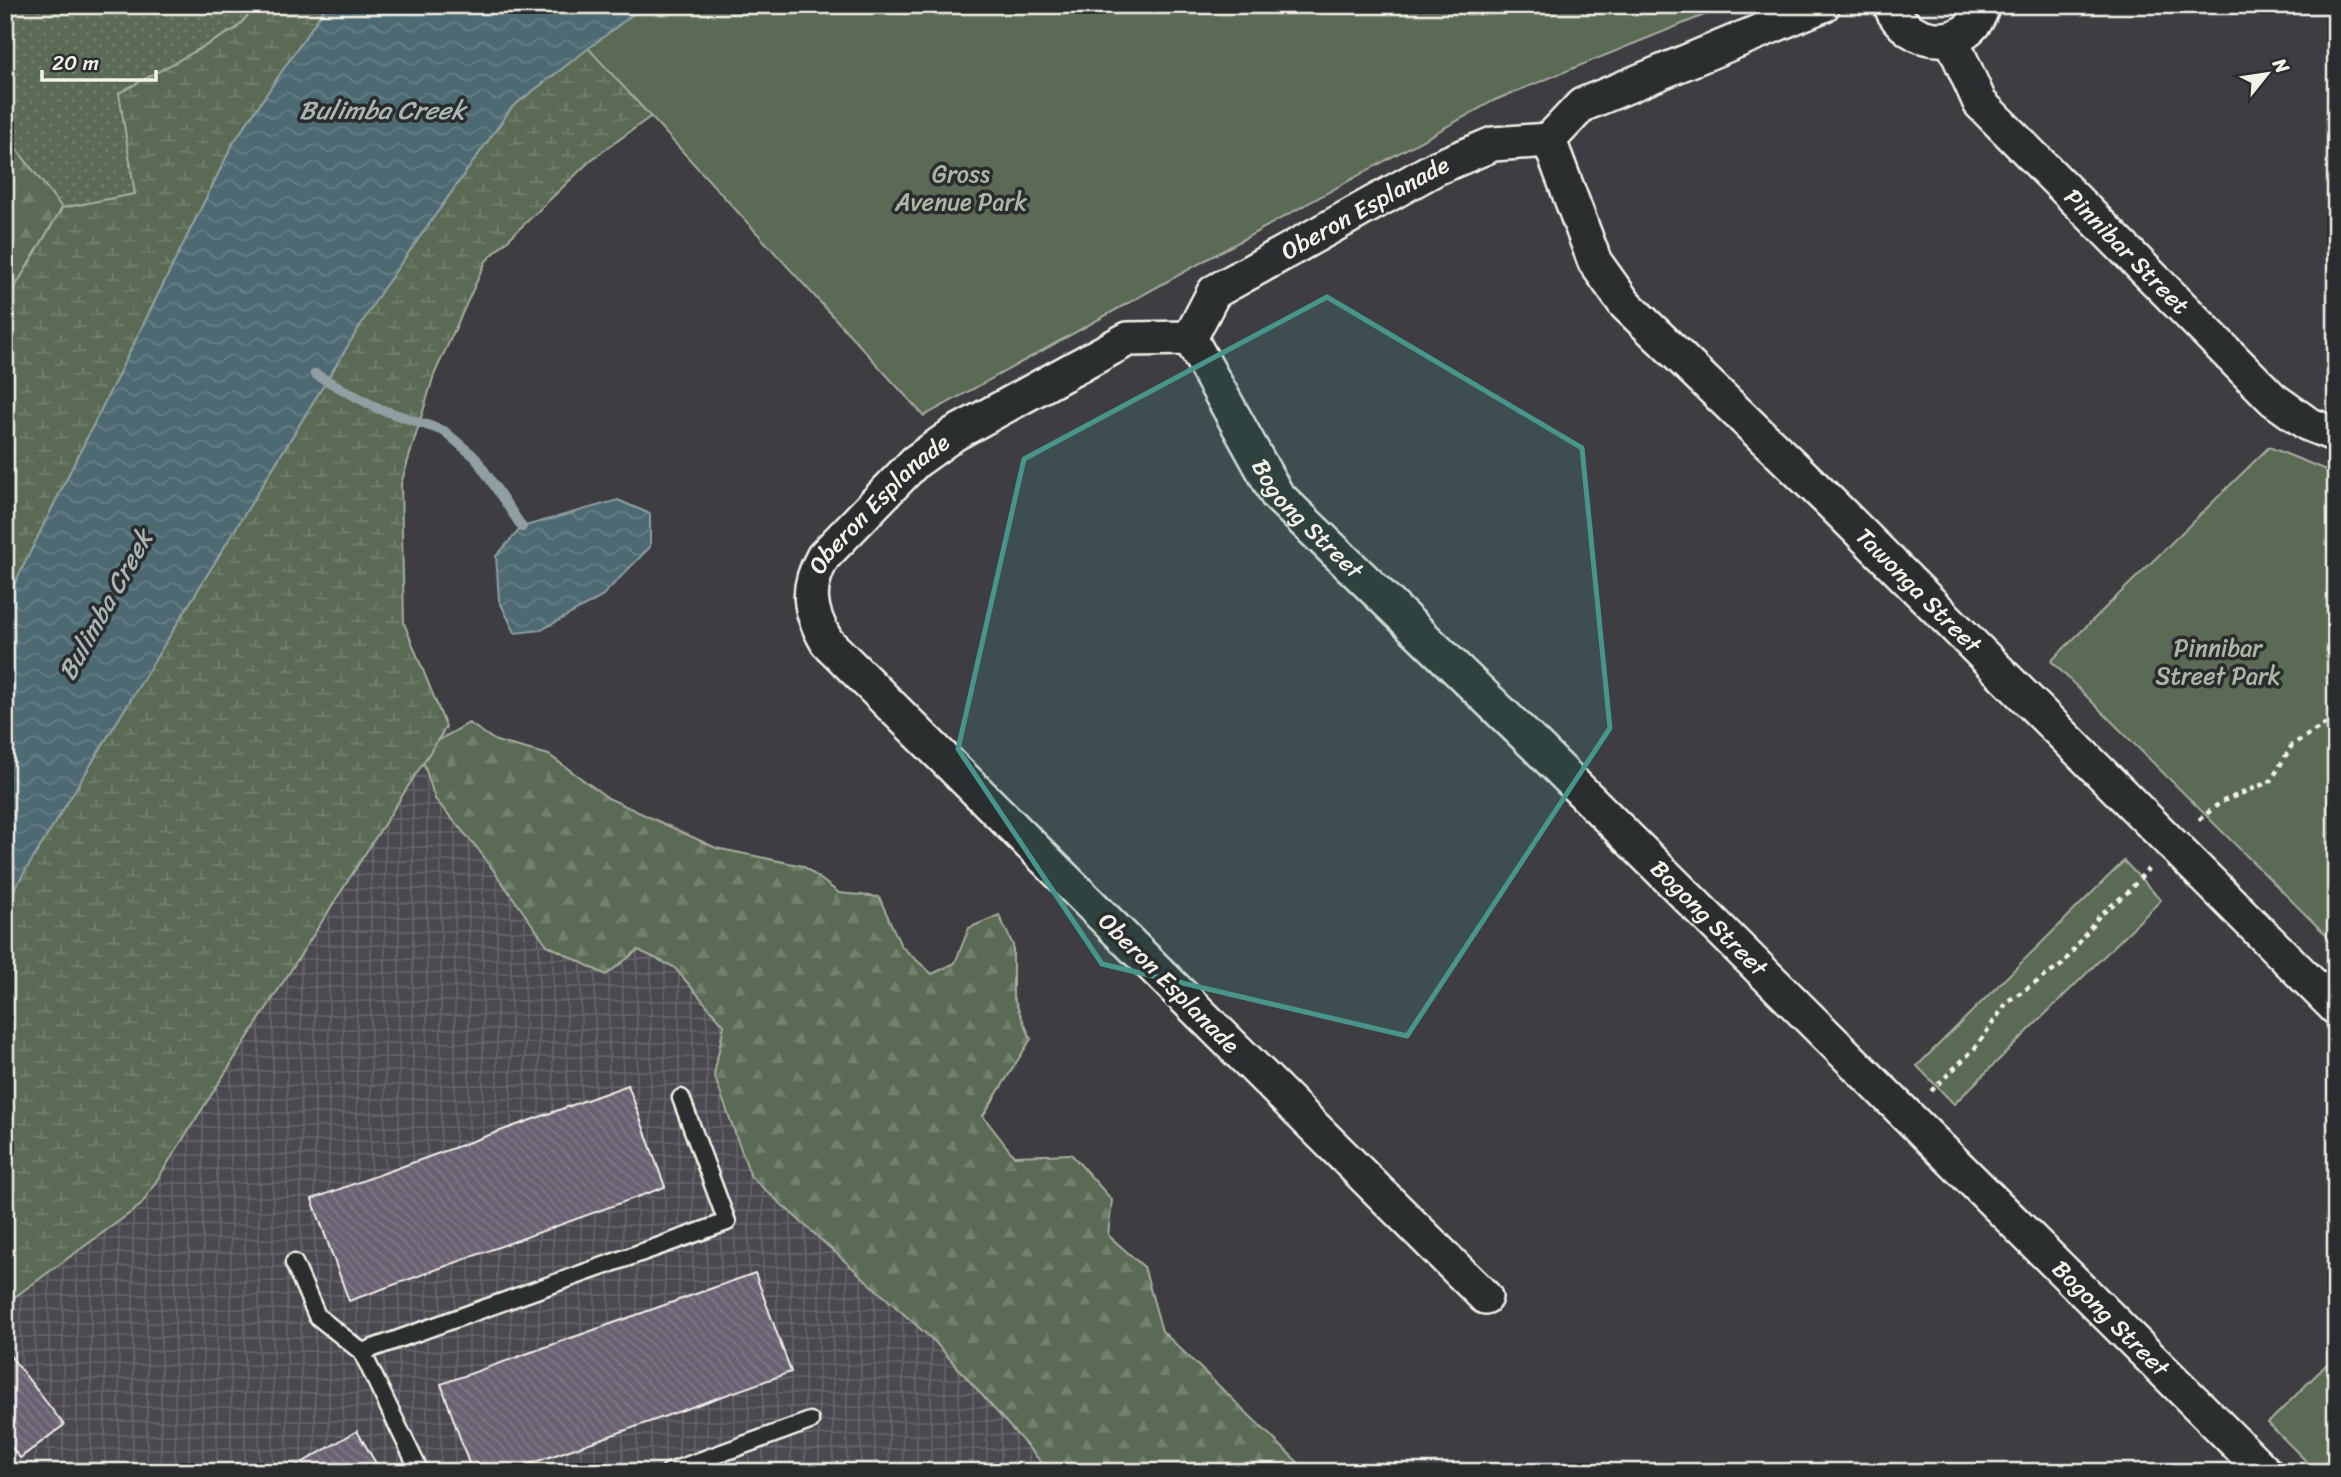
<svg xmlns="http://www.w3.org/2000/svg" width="2341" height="1477" viewBox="0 0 2341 1477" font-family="Sriracha,sans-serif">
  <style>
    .industrial { fill: url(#industrial-grid) }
    .grass { fill: url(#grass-dots); stroke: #a7ae9e; stroke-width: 2 }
    .forest { fill: url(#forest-firs); stroke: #a7ae9e; stroke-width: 2 }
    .wetland { fill: url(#wetland-marsh); stroke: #a7ae9e; stroke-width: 2 }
    .park { fill: #5a6b54; stroke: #a7ae9e; stroke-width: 2 }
    .water { fill: url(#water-waves); stroke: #909fa1; stroke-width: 2 }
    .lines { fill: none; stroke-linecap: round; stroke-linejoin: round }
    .stream { stroke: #909fa1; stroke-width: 10 }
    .building { fill: url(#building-back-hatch); stroke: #f4f1e8; stroke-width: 2 }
    .service-casing { stroke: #f4f1e8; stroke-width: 21 }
    .minor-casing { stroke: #f4f1e8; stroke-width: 38 }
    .path { stroke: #f4f1e8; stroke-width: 4.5; stroke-dasharray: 5 5; stroke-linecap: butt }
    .service { stroke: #2a2d2e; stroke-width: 16 }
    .minor { stroke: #2a2d2e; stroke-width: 33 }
    .marked { fill: #48958c; fill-opacity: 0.2; stroke: #48958c; stroke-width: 5; stroke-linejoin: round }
    .labels { text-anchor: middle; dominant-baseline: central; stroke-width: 7; stroke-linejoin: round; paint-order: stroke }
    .park-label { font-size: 24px; fill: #afb5a5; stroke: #2a2d2e }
    .street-label { font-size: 24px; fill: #f4f1e8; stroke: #2a2d2e }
    .water-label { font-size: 26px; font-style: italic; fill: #a9b4b3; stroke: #2a2d2e }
  </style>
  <defs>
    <pattern id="industrial-grid" width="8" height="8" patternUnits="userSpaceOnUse" patternTransform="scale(1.75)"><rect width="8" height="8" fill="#4a4850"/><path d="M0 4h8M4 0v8" fill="none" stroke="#656369"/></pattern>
    <pattern id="grass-dots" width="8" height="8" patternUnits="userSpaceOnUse" patternTransform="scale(1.75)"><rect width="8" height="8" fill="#5a6b54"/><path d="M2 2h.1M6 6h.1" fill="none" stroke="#72816d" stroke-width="1.8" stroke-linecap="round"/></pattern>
    <pattern id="forest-firs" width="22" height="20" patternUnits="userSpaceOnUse" patternTransform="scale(1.75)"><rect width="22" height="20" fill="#5a6b54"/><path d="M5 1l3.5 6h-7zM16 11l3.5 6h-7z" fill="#72816d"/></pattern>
    <pattern id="wetland-marsh" width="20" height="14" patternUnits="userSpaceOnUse" patternTransform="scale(1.75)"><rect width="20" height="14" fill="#5a6b54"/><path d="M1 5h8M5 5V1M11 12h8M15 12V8" fill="none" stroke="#72816d"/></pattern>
    <pattern id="water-waves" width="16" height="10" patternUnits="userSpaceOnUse" patternTransform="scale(1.75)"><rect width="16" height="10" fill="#4d6972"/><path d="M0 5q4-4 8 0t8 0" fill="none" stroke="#677f86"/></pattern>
    <pattern id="building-back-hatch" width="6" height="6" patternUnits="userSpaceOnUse" patternTransform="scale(1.75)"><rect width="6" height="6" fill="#6a6272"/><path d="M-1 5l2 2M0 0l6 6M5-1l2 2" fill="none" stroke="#807986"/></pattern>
  </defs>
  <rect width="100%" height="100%" fill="#3d3d42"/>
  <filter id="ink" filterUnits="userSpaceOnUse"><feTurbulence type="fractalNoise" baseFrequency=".0143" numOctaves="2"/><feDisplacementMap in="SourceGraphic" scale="14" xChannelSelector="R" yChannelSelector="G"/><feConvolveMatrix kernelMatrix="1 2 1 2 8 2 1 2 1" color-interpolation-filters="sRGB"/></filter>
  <g filter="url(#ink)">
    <path class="industrial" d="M446,727L1193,1472H5V1304L141,1205Z"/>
    <path class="grass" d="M5,5H257L236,29L120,93L135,194L62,208L5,134Z"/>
    <g class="forest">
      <path d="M5,134L62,208L5,304Z"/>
      <path d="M469,723L496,741L549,755L608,798L716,848L803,866L839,893L879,897L901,946L932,974L955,963L969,928L999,915L1013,945V997L1031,1039L983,1116L1014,1156L1071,1154L1112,1200L1108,1235L1144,1267L1162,1331L1308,1472H1050L935,1342L751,1177L714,1075L724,1025L674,967L638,950L606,975L547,945L478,849L435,799L420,751Z"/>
    </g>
    <g class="wetland">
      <path d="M257,5H327L234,142L5,603V304L62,208L135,194L119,93L236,29Z"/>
      <path d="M645,5L734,56L591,160L486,261L434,375L401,484L404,623L446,727L141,1205L5,1304V904L382,290L512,107Z"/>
    </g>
    <g class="park">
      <path d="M645,5H1729L1495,100L924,416L588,48Z"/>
      <path d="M2269,447L2336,474V945L2051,661Z"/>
      <path d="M2124,861L2161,900L1954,1104L1917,1066Z"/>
      <path d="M2336,1355V1472H2317L2268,1423Z"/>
    </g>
    <g class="water">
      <path d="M327,5H645L512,107L382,290L5,904V603L234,142Z"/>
      <path d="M618,500L650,514V547L600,598L541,630L515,633L499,600L496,556L522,527Z"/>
    </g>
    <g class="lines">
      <path class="stream" d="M315,374L377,408L444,431L475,457L522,527"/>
    </g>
    <g class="building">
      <path d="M628,1085L665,1187L349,1301L312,1199Z"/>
      <path d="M755,1273L791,1372L507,1472H472L441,1384Z"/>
      <path d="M5,1349L64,1425L20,1458L5,1439Z"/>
      <path d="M357,1431L381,1472H286Z"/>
    </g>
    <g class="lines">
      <g class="service-casing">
        <g id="service">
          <path d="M294,1263L317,1316L362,1352"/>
          <path d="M420,1472L362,1352L727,1222L681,1098"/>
          <path d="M669,1472L810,1421"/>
        </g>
      </g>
      <g class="minor-casing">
        <g id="minor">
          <path d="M1890,5C1907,48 1970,53 1983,5"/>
          <path id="s1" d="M1951,38L1980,103L2273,399L2308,424L2336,435"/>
          <path id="s2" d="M1549,140L1595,262L1625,304L1827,499L2336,1008"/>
          <path id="s3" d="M1190,338L1277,495L1535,745L2265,1472"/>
          <path id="s4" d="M1485,1297L827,642C809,611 805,589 823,557L915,462L954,434L1128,339L1190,338L1214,292L1436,168L1493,144L1549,140L1582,105L1823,5"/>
        </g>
      </g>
      <g class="path">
        <path d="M2199,820L2221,802L2271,781L2292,745L2336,717"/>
        <path d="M1931,1091L1975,1048L2008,1001L2062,965L2099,916L2128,892L2148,869"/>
      </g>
      <use href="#service" class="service"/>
      <use href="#minor" class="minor"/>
    </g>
  </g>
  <path class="marked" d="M1327,297L1582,448L1610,728L1407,1036L1102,964L958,749L1024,459Z"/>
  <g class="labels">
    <g class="park-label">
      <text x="961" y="174">Gross<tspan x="961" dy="28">Avenue Park</tspan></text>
      <text x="2218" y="648">Pinnibar<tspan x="2218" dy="28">Street Park</tspan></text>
    </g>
    <g class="street-label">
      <text stroke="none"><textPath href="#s4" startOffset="1684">Oberon Esplanade</textPath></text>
      <text stroke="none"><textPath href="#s1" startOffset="280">Pinnibar Street</textPath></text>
      <text stroke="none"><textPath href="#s4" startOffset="1096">Oberon Esplanade</textPath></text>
      <text stroke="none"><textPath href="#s3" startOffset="217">Bogong Street</textPath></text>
      <text stroke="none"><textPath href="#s2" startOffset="592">Tawonga Street</textPath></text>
      <text stroke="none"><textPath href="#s3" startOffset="784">Bogong Street</textPath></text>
      <text transform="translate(1169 983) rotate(45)">Oberon Esplanade</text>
      <text stroke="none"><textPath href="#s3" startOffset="1351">Bogong Street</textPath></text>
    </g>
    <g class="water-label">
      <text x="382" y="110">Bulimba Creek</text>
      <text transform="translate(105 605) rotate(-61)">Bulimba Creek</text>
    </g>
  </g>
  <rect width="2341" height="1477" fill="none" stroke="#2a2d2e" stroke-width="28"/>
  <rect x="14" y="14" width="2313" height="1449" fill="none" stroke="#f4f1e8" stroke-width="2.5" filter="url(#ink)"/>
  <g transform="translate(2267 74) rotate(60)" stroke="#2a2d2e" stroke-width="5" paint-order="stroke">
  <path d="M0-5L12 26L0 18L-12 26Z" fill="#f4f1e8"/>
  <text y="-10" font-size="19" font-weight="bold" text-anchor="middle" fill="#f4f1e8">N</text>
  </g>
  <path d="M42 70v10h114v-10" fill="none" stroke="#f4f1e8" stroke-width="3.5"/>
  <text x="52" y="70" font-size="21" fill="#f4f1e8" stroke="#2a2d2e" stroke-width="5" paint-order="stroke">20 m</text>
</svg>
